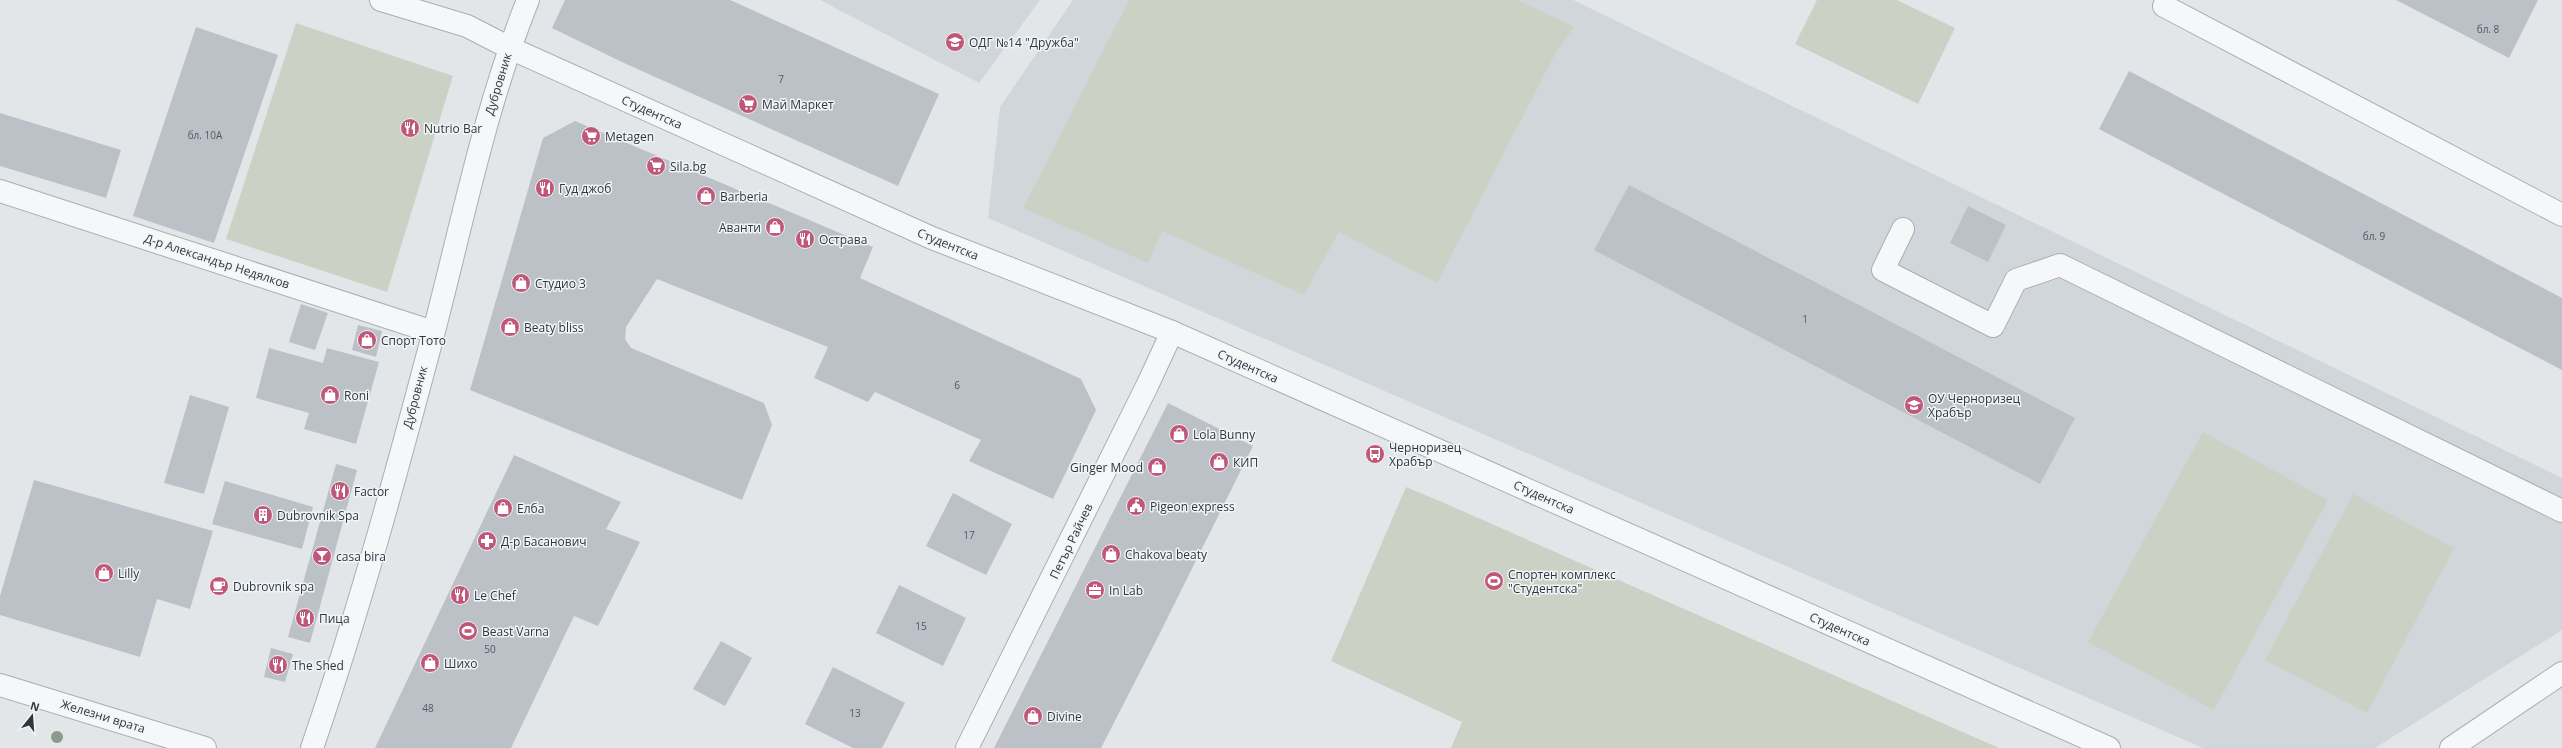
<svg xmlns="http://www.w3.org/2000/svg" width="2562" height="748" viewBox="0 0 2562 748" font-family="'Open Sans',sans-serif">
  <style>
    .built { fill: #d1d6db }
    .green { fill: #cbd2c5 }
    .building { fill: #bbc1c6 }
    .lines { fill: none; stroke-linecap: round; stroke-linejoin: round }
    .service-casing { stroke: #a9aeb3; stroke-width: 24 }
    .minor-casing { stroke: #a9aeb3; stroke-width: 24 }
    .tertiary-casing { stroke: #a9aeb3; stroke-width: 24 }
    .service { stroke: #f5f7f8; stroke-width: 22 }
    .minor { stroke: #f5f7f8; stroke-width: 22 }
    .tertiary { stroke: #f5f7f8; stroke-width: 22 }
    .tree { fill: #8d998a }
    .labels { text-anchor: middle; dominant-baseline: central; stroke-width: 3; stroke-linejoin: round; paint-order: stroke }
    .number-label { font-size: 10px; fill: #505a61 }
    .poi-label { font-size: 12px; fill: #2d373f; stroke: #f2f5f7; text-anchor: start }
    .street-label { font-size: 12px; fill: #2d373f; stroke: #f2f5f7 }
  </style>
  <rect width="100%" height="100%" fill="#e3e6e9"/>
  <g class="built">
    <path d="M820,0H1040L979,83Z"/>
    <path d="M1073,0H1573L2562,478V630L2375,748H2203L988,218L1000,107Z"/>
  </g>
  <g class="green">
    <path d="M1129,0H1518L1574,27L1555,54L1437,283L1339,232L1304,295L1162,231L1148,263L1023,208Z"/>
    <path d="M1817,0H1897L1955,28L1918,104L1795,44Z"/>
    <path d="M296,23L453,76L387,292L226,239Z"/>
    <path d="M2203,432L2328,500L2214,710L2088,642Z"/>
    <path d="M1406,487L1442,502L1999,748H1451L1462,722L1331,661Z"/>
    <path d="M2353,494L2454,548L2367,713L2265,660Z"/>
  </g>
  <g class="building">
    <path d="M565,0H730L939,94L898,186L624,63L552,28Z"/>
    <path d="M2396,0H2538L2509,58Z"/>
    <path d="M196,27L278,55L214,243L133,216Z"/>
    <path d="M2129,71L2562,298V370L2099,129Z"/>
    <path d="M0,113L121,150L106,198L0,166Z"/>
    <path d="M575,121L873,247L860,278L1081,379L1096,410L1053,499L969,461L981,440L875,392L868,402L814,378L828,347L657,279L626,327L625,339L631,348L764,403L772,425L742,500L470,390L543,138Z"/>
    <path d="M1629,185L2075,418L2040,484L1594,250Z"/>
    <path d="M1968,206L2006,225L1988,262L1950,243Z"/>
    <path d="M301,304L328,313L315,350L289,342Z"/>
    <path d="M358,325L382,331L376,357L352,350Z"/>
    <path d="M269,348L323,363L327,348L379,362L356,444L304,429L309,413L256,398Z"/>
    <path d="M190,395L229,407L204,494L164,483Z"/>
    <path d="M1168,403L1253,446L1160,633L1101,748H994Z"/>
    <path d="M514,455L621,502L606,529L640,542L598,626L574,616L511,748H375Z"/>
    <path d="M336,464L357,470L310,643L288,637Z"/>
    <path d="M34,480L213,531L190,609L157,599L140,657L0,615V596Z"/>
    <path d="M225,481L313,507L302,549L212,524Z"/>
    <path d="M953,493L1012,524L986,575L926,546Z"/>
    <path d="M899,585L966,618L943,666L876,633Z"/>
    <path d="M721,641L752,658L725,706L693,689Z"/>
    <path d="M271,648L293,654L285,682L264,677Z"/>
    <path d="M833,667L905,703L882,748H853L805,724Z"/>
  </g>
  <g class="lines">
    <g class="service-casing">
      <g id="service">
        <path d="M2164,6L2562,215"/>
        <path d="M1903,229L1883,270L1993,326L2016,280L2060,265L2562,511"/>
        <path d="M2451,748L2562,673"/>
      </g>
    </g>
    <g class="minor-casing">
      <g id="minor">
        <path d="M381,0L467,26L510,48L932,238L1172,332L2109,748"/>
        <path d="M0,191L433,332"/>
        <path d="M0,685L205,748"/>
        <path d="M967,748L1147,386L1172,332"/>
      </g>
    </g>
    <g class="tertiary-casing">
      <path id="tertiary" d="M312,748C359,611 397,471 434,331C463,220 485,107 528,0"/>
    </g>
    <use href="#service" class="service"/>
    <use href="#minor" class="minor"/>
    <use href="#tertiary" class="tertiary"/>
  </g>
  <circle class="tree" cx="57" cy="737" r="6"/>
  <defs>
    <g id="school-disc" transform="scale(1)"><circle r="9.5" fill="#bf5778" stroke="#f2f5f7"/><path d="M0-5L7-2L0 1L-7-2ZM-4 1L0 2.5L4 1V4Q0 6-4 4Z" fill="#fff"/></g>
    <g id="supermarket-disc" transform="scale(1)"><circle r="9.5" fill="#bf5778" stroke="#f2f5f7"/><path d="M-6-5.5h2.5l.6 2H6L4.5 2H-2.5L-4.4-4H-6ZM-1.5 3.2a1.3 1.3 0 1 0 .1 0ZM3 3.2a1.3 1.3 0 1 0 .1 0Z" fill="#fff"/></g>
    <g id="restaurant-disc" transform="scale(1)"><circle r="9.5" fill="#bf5778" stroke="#f2f5f7"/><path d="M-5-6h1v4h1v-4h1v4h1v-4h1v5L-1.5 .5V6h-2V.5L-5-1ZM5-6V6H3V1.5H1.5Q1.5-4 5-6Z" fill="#fff"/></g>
    <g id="shop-disc" transform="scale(1)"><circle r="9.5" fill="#bf5778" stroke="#f2f5f7"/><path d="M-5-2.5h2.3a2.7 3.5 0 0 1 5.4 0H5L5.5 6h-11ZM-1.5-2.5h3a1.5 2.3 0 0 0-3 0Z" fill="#fff"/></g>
    <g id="bus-disc" transform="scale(1)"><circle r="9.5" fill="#bf5778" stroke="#f2f5f7"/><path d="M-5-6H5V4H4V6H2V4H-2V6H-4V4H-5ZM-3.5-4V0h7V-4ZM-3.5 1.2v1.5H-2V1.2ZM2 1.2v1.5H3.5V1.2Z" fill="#fff"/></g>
    <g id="civic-disc" transform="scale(1)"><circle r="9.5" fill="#bf5778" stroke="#f2f5f7"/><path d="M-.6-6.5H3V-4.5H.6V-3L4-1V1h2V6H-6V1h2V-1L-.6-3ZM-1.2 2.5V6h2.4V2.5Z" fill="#fff"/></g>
    <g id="building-disc" transform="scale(1)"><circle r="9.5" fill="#bf5778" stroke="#f2f5f7"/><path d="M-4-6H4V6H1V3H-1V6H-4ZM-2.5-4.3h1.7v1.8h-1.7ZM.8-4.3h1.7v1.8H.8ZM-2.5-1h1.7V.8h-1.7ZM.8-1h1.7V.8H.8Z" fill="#fff"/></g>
    <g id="pharmacy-disc" transform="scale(1)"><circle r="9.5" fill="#bf5778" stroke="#f2f5f7"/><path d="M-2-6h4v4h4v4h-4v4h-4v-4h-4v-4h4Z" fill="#fff"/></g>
    <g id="bar-disc" transform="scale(1)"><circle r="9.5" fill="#bf5778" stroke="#f2f5f7"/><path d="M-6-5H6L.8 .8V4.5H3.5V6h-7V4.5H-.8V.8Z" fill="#fff"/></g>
    <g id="stadium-disc" transform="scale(1)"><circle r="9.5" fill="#bf5778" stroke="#f2f5f7"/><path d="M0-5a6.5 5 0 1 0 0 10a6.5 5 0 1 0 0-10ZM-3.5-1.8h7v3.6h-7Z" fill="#fff"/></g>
    <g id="cafe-disc" transform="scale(1)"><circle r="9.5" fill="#bf5778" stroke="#f2f5f7"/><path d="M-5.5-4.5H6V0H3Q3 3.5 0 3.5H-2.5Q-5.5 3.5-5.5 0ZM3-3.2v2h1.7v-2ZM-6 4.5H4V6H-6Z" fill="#fff"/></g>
    <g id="office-disc" transform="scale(1)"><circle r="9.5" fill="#bf5778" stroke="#f2f5f7"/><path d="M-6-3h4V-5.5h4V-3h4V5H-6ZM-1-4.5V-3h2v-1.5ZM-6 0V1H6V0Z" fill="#fff"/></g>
  </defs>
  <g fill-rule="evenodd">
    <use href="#school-disc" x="955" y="42"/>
    <use href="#supermarket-disc" x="748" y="104"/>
    <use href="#restaurant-disc" x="410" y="128"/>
    <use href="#supermarket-disc" x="591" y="136"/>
    <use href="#supermarket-disc" x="656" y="166"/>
    <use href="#restaurant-disc" x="545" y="188"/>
    <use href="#shop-disc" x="706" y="196"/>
    <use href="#shop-disc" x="775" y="227"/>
    <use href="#restaurant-disc" x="805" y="239"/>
    <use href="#shop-disc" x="521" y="283"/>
    <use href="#shop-disc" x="510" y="327"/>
    <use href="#shop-disc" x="367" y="340"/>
    <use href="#shop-disc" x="330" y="395"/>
    <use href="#school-disc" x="1914" y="405"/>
    <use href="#shop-disc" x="1179" y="434"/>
    <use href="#bus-disc" x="1375" y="454"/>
    <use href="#shop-disc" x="1219" y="462"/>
    <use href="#shop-disc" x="1157" y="467"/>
    <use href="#restaurant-disc" x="340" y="491"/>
    <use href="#civic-disc" x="1136" y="506"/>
    <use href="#shop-disc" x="503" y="508"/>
    <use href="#building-disc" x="263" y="515"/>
    <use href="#pharmacy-disc" x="487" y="541"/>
    <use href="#shop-disc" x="1111" y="554"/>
    <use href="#bar-disc" x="322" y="556"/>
    <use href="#shop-disc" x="104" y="573"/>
    <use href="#stadium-disc" x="1494" y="581"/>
    <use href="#cafe-disc" x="219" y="586"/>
    <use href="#office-disc" x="1095" y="590"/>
    <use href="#restaurant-disc" x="460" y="595"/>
    <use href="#restaurant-disc" x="305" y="618"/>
    <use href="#stadium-disc" x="468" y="631"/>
    <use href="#shop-disc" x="430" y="663"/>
    <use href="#restaurant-disc" x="278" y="665"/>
    <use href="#shop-disc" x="1033" y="716"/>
  </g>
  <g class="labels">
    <g class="number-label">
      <text x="2488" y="29">бл. 8</text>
      <text x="781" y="79">7</text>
      <text x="205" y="135">бл. 10А</text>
      <text x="2374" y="236">бл. 9</text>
      <text x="1805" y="319">1</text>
      <text x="957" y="385">6</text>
      <text x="969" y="535">17</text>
      <text x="921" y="626">15</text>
      <text x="490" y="649">50</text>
      <text x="428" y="708">48</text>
      <text x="855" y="713">13</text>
    </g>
    <g class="poi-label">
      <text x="969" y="42">ОДГ №14 "Дружба"</text>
      <text x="762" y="104">Май Маркет</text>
      <text x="424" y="128">Nutrio Bar</text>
      <text x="605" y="136">Metagen</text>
      <text x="670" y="166">Sila.bg</text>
      <text x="559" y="188">Гуд джоб</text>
      <text x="720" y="196">Barberia</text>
      <text x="761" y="227" text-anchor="end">Аванти</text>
      <text x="819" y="239">Острава</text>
      <text x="535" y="283">Студио 3</text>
      <text x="524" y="327">Beaty bliss</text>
      <text x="381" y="340">Спорт Тото</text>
      <text x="344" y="395">Roni</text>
      <text x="1928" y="398">ОУ Черноризец<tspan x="1928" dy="14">Храбър</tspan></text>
      <text x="1193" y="434">Lola Bunny</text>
      <text x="1389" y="447">Черноризец<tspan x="1389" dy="14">Храбър</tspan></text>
      <text x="1233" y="462">КИП</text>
      <text x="1143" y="467" text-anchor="end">Ginger Mood</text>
      <text x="354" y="491">Factor</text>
      <text x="1150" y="506">Pigeon express</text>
      <text x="517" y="508">Елба</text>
      <text x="277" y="515">Dubrovnik Spa</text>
      <text x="501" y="541">Д-р Басанович</text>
      <text x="1125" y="554">Chakova beaty</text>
      <text x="336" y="556">casa bira</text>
      <text x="118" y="573">Lilly</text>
      <text x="1508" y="574">Спортен комплекс<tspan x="1508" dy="14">"Студентска"</tspan></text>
      <text x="233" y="586">Dubrovnik spa</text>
      <text x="1109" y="590">In Lab</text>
      <text x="474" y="595">Le Chef</text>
      <text x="319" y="618">Пица</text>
      <text x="482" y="631">Beast Varna</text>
      <text x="444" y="663">Шихо</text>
      <text x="292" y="665">The Shed</text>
      <text x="1047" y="716">Divine</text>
    </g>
    <g class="street-label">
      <text transform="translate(498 84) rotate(-73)">Дубровник</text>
      <text transform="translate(652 112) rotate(24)">Студентска</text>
      <text transform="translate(948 244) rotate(22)">Студентска</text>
      <text transform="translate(217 261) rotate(18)">Д-р Александър Недялков</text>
      <text transform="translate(1248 366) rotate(24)">Студентска</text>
      <text transform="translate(415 397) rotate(-75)">Дубровник</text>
      <text transform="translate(1544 497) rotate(24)">Студентска</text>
      <text transform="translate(1071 541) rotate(-64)">Петър Райчев</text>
      <text transform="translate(1840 629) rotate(24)">Студентска</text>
      <text transform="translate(103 716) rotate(17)">Железни врата</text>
    </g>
  </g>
  <g transform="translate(32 716) rotate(17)" stroke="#f2f5f7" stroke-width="3" paint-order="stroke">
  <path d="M0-3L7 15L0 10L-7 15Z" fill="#2d373f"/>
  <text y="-6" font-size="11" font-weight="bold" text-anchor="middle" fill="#2d373f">N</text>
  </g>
</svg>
